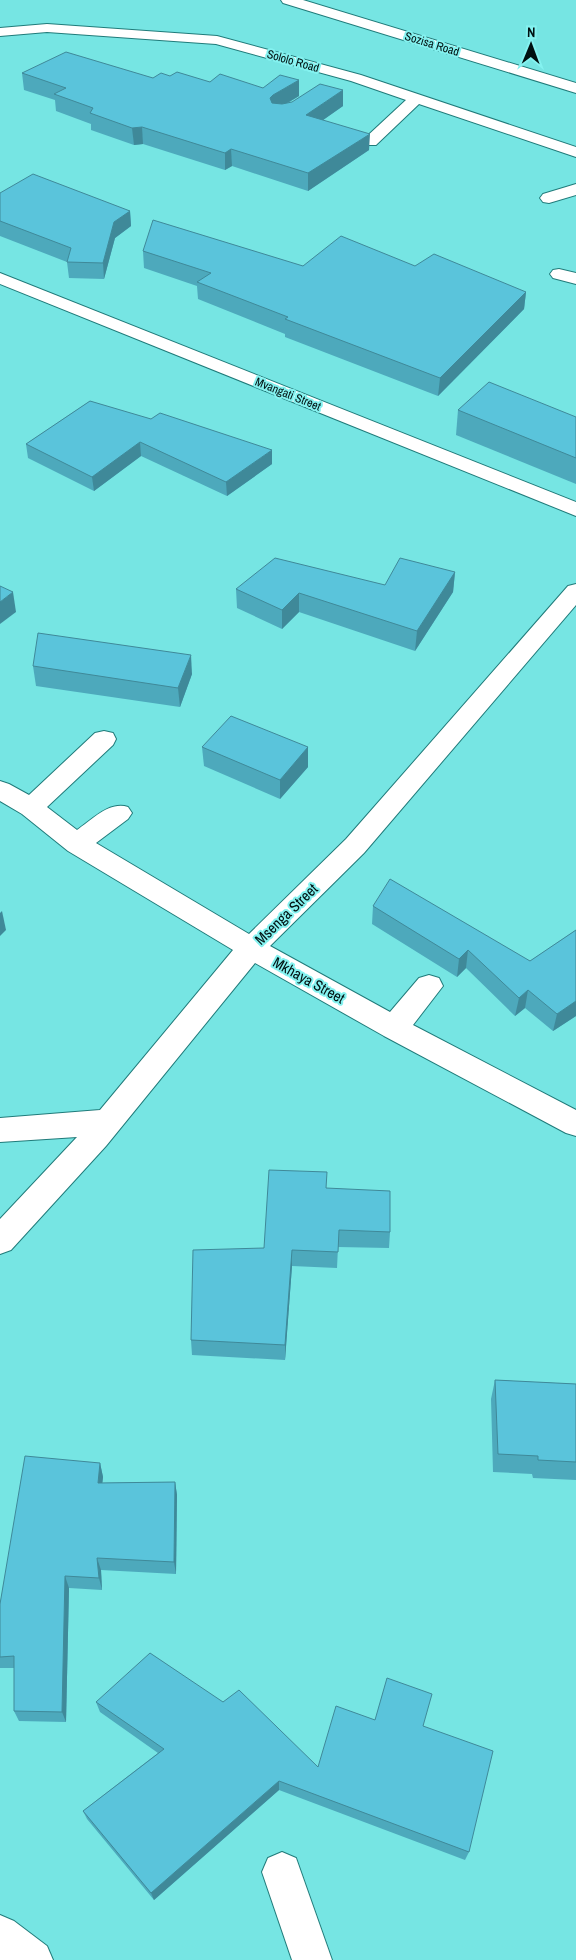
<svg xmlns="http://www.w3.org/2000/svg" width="576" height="1960" viewBox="0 0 576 1960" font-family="'Archivo Narrow',sans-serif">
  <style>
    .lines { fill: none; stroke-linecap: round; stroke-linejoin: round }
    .lane-casing { stroke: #207b7a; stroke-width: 2 }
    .street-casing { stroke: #207b7a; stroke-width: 2 }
    .primary-casing { stroke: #207b7a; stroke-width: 2 }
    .lane { fill: #fff; fill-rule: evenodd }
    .street { fill: #fff; fill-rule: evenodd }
    .primary { fill: #fff; fill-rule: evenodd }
    .wall { fill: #4da9bc }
    .shaded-wall { fill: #3f8999 }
    .building { fill: #5ac4db; stroke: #3f8999 }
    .labels { text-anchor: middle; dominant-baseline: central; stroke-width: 4; stroke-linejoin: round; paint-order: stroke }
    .far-street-label { font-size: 12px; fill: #011; stroke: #84f2f0 }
    .street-label { font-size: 15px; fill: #011; stroke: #84f2f0 }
  </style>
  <rect width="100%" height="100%" fill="#76e5e3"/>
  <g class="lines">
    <g class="lane-casing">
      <path id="lane" d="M559,269L576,273V284L553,278L550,274L553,270Z"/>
    </g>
    <g class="street-casing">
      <g id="street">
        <path d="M47,24L217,36L361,75L576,147V157L419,104L376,145H364L362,142L364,139L406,100L351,81L216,44L47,32L0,36V28Z"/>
        <path d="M576,184V195L549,203L543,202L540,198L543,194Z"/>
        <path d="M0,273L576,502V516L0,284Z"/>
        <path d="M576,584V605L364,853L270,946L390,1012L419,978L429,975L439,978L443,986L413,1025L576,1110V1136L566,1133L384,1036L255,963L106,1146L11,1250L0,1254V1219L77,1137L0,1142V1118L100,1110L233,950L68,851L22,814L0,801V781L9,784L29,795L95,733L104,731L113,733L116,739L113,745L47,807L77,830C92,820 109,801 128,807L132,813L128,819L96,843L249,934L346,839L568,586Z"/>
        <path d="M282,1852L296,1858L332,1960H292L262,1872L268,1858Z"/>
        <path d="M0,1915L14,1921L47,1946L53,1960H0Z"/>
      </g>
    </g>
    <g class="primary-casing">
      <path id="primary" d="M281,0H303L576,83V93L283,3Z"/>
    </g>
    <use href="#lane" class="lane"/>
    <use href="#street" class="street"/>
    <use href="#primary" class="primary"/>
  </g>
  <g class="wall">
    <path d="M22,73L153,78L170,76L210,82L263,88L299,96L288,103L343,106L323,120L369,150L308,191L232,166L225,170L143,144L134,145L91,130V124L56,111L55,100L24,90Z"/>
    <path d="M0,193L130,211L131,226L115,238L104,279L69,278L67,262L0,236Z"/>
    <path d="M143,251L303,266H415L526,292L524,309L438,396L285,337V334L198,299L197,286L144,268Z"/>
    <path d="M90,401L272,464L227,496L141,456L94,491L28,458L26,444Z"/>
    <path d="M458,410L576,417V484L456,435Z"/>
    <path d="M455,572L453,592L415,651L299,612L282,629L237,608L236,589L385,585Z"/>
    <path d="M33,666L192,674L180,707L36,686Z"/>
    <path d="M202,747H308V767L280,799L204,766Z"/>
    <path d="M373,906L530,961L576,930V1016L553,1031L525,1008L515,1016L466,968L457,977L372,924Z"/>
    <path d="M326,1188L390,1232L389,1248L338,1247L337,1268L292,1266L285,1360L192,1355L191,1340L264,1248Z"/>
    <path d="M495,1380L576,1384V1480L533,1478L532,1474L493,1472L491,1399Z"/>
    <path d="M100,1463L103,1477L102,1483L175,1482L177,1495L176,1574L101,1570L102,1590L69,1588L66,1722L19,1721L14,1711V1668H0V1604Z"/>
    <path d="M96,1702L318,1767L375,1720L423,1726L469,1852L465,1860L279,1790L154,1900L87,1819L83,1811L158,1753L100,1712Z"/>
  </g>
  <g class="shaded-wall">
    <path d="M299,80V96L273,111L270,98L273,95Z"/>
    <path d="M343,90V106L306,132V115Z"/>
    <path d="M142,127L143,144L134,145L132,128Z"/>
    <path d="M370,134L369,150L308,191V173Z"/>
    <path d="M231,149L232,166L225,170V153Z"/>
    <path d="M130,211L131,226L115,238L104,279L103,263L114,222Z"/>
    <path d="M526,292L524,309L438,396L440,378Z"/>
    <path d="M140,442L141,456L94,491L92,477Z"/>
    <path d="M272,450V464L227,496L226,482Z"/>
    <path d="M455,572L453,592L415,651L417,631Z"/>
    <path d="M13,592L16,612L0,624V602Z"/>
    <path d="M299,593V612L282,629V610Z"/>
    <path d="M191,655L192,674L180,707L178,688Z"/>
    <path d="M308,747V767L280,799V780Z"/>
    <path d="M2,911L6,930L0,936V913Z"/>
    <path d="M468,950L466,968L457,977L459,959Z"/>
    <path d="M528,990L525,1008L515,1016L519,998Z"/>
    <path d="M576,1001V1016L553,1031L557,1014Z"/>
    <path d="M292,1250V1266L285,1360V1345Z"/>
    <path d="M100,1463L103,1477L101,1497L98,1483Z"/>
    <path d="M175,1482L177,1495L176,1574L174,1562Z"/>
    <path d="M97,1558L101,1570L102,1590L99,1578Z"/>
    <path d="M65,1576L69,1588L66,1722L62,1712Z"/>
    <path d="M279,1781V1790L154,1900L151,1893Z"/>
  </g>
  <g class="building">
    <path d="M66,52L153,78L161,73L170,76L177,72L210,82L220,74L263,88L280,75L299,80L273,95L270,98L272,103L282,104L292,102L320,84L343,90L306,115L370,134L308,173L231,149L225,153L142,127L132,128L90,113L93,108L54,94L66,88L22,73Z"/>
    <path d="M33,174L130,211L114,222L103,263L67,262L71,248L0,221V193Z"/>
    <path d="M153,220L303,266L341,236L415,266L434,254L526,292L440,378L285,319L288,317L197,282L211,273L143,251Z"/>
    <path d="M489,382L576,417V458L458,410Z"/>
    <path d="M90,401L151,419L160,413L272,450L226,482L140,442L92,477L26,444Z"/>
    <path d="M275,558L385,585L400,558L455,572L417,631L299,593L282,610L236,589Z"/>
    <path d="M0,586L13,592L0,602Z"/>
    <path d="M38,633L191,655L178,688L33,666Z"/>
    <path d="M231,716L308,747L280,780L202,747Z"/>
    <path d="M390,879L530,961L576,930V1001L557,1014L528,990L519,998L468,950L459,959L373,906Z"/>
    <path d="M269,1170L327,1172L326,1188L390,1191V1232L339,1230L338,1252L292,1250L285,1345L191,1340L193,1250L264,1248Z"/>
    <path d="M495,1380L576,1384V1462L538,1460V1456L498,1454Z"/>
    <path d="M25,1456L100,1463L98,1483L175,1482L174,1562L97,1558L99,1578L65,1576L62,1712L14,1711V1656L0,1657V1604Z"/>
    <path d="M150,1653L223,1702L239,1690L318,1767L336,1706L375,1720L387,1678L432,1694L423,1726L493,1751L469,1852L279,1781L151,1893L83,1811L164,1749L96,1702Z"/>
  </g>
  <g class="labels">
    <g class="far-street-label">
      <text transform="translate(432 44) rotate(17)">Sozisa Road</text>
      <text transform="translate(293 61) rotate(16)">Sololo Road</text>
      <text transform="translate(288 394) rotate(22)">Mvangati Street</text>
    </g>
    <g class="street-label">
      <text transform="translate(286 914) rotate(-44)">Msenga Street</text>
      <text transform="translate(309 980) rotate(29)">Mkhaya Street</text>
    </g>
  </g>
  <g transform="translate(531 45) rotate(1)" stroke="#84f2f0" stroke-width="4" paint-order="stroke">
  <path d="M0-4L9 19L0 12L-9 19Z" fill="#001111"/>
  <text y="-8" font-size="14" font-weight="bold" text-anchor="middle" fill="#001111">N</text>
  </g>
</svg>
